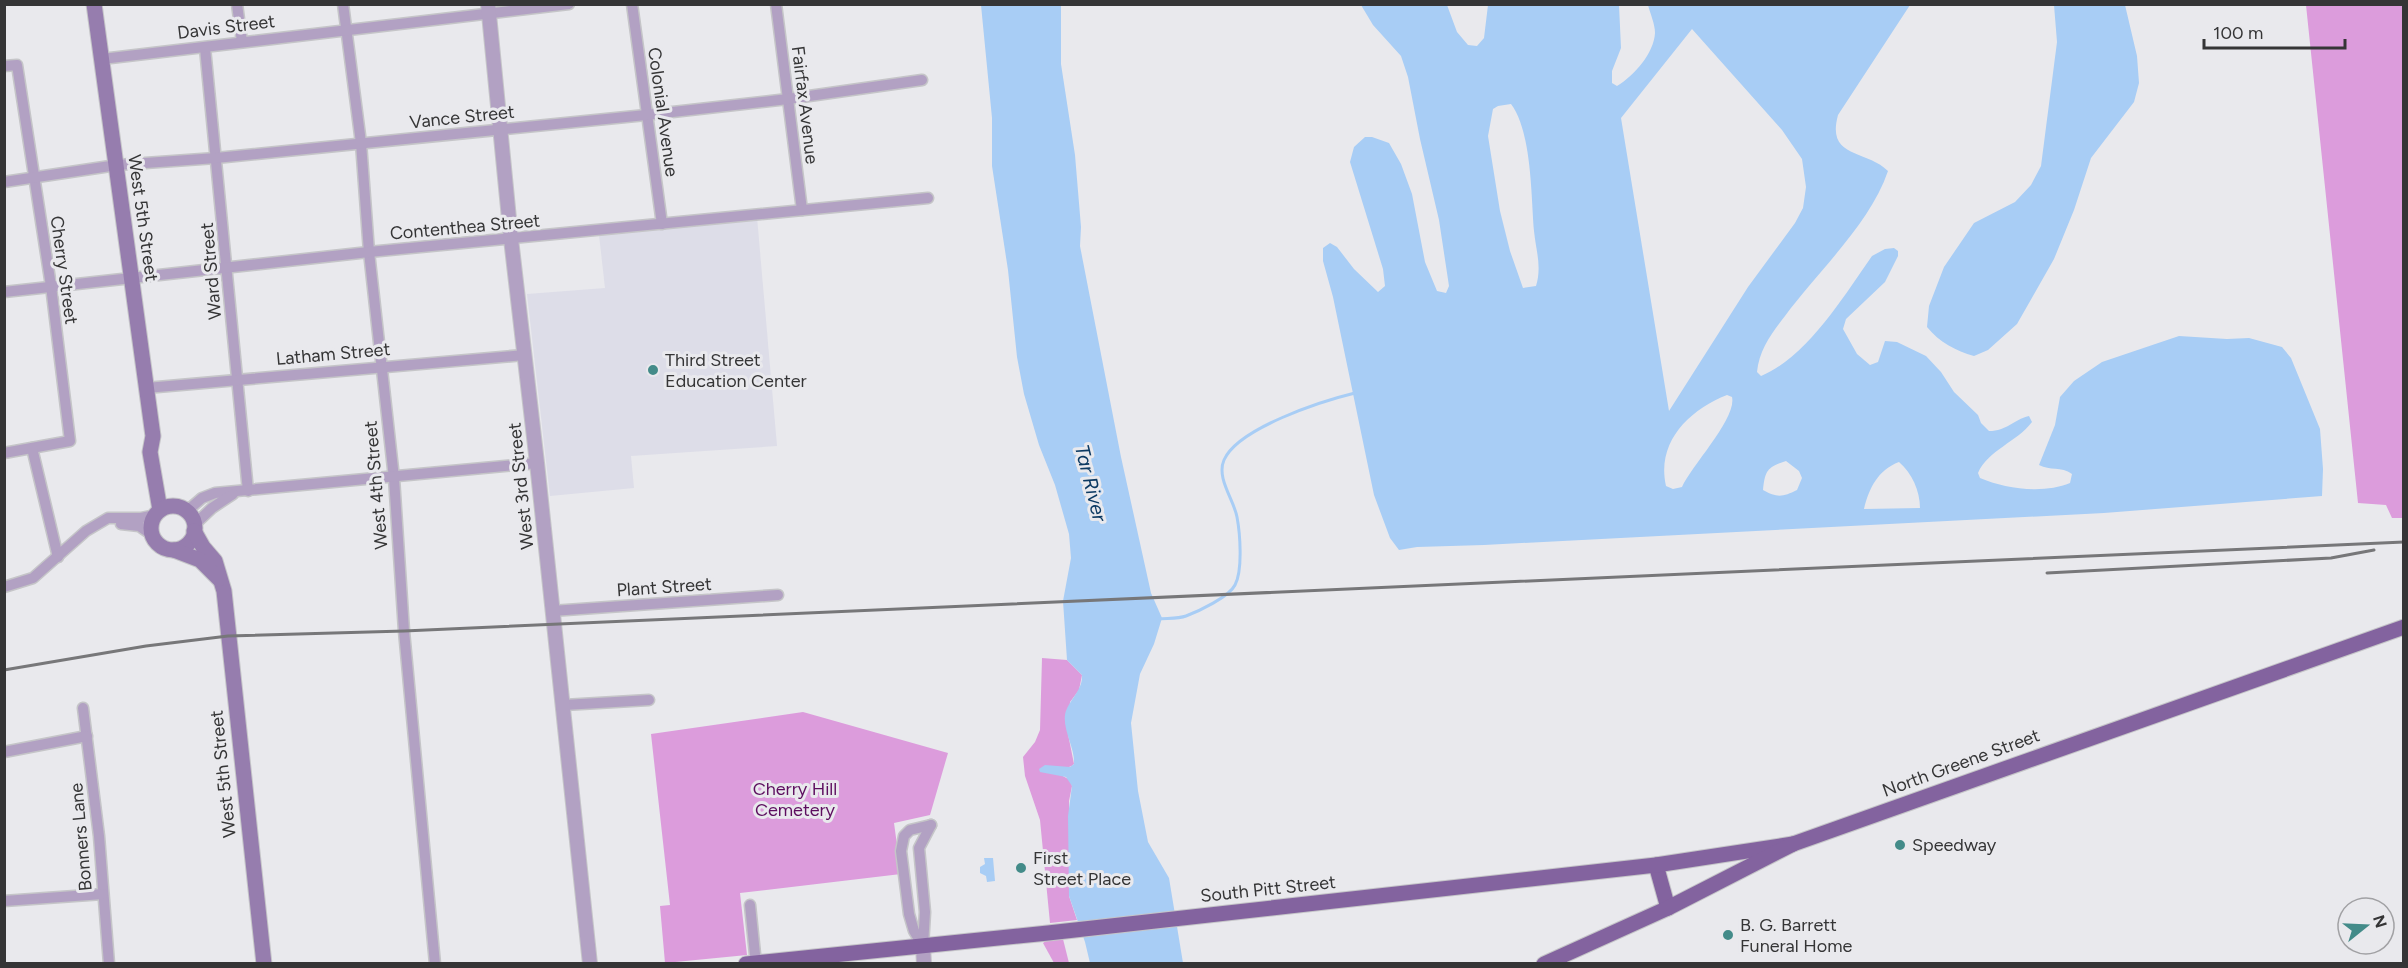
<svg xmlns="http://www.w3.org/2000/svg" width="2408" height="968" viewBox="0 0 2408 968" font-family="Figtree,sans-serif">
  <style>
    .built { fill: #dddde8 }
    .green { fill: #dc9cdc }
    .water { fill: #a8cdf5; fill-rule: evenodd }
    .lines { fill: none; stroke-linecap: round; stroke-linejoin: round }
    .stream { stroke: #a8cdf5; stroke-width: 3 }
    .minor-casing { stroke: #c5c5c8; stroke-width: 13 }
    .tertiary-casing { stroke: #c5c5c8; stroke-width: 16 }
    .secondary-casing { stroke: #c5c5c8; stroke-width: 17 }
    .primary-casing { stroke: #c5c5c8; stroke-width: 17 }
    .minor { stroke: #b2a1c3; stroke-width: 10 }
    .tertiary { stroke: #b2a1c3; stroke-width: 14 }
    .secondary { stroke: #967dae; stroke-width: 15 }
    .primary { stroke: #83639f; stroke-width: 15 }
    .rail { stroke: #777779; stroke-width: 3 }
    .poi-dot { fill: #438b89; stroke: #e9e9ed; stroke-width: 2 }
    .labels { text-anchor: middle; dominant-baseline: central; stroke-width: 6; stroke-linejoin: round; paint-order: stroke }
    .street-label { font-size: 18px; fill: #353536; stroke: #e9e9ed }
    .poi-label { font-size: 18px; fill: #353536; stroke: #e9e9ed; text-anchor: start }
    .park-label { font-size: 18px; fill: #5d0e5f; stroke: #e9e9ed }
    .water-label { font-size: 20px; font-style: italic; fill: #0c3a63; stroke: #e9e9ed }
  </style>
  <rect width="100%" height="100%" fill="#e9e9ed"/>
  <path class="built" d="M757,217L777,446L631,456L634,488L550,496L527,294L605,288L599,235Z"/>
  <g class="green">
    <path d="M2306,5H2403V518H2392L2386,505L2358,503Z"/>
    <path d="M1042,658L1067,660L1082,675L1079,690L1070,702L1068,734L1074,764C1068,770 1061,767 1052,766L1061,775L1070,780L1072,786L1069,801V896L1077,920L1050,923L1040,820L1025,776L1023,757L1035,742L1040,730Z"/>
    <path d="M803,712L948,753L930,815L894,823L901,874L740,893L747,955L665,963L660,906L670,905L651,734Z"/>
    <path d="M1050,938L1063,939L1069,963H1054L1043,943Z"/>
  </g>
  <g class="water">
    <path d="M981,5H1061V64L1075,155L1081,227L1080,246L1121,457L1151,593L1162,618L1154,644L1140,674L1131,723L1138,791L1148,842L1169,878L1183,963H1090L1085,942L1069,896L1068,816L1072,786L1066,777L1040,772L1039,769L1045,765L1070,767L1074,764C1075,748 1063,731 1065,715C1068,700 1083,691 1082,675L1067,660L1063,601L1071,558L1069,534L1055,485L1039,445L1024,394L1017,357L1008,270L992,166V118Z"/>
    <path d="M1361,5H1447L1457,32L1468,45L1477,46L1484,38L1488,5H1619L1621,48L1612,71V83L1617,86C1634,76 1654,53 1655,33C1655,24 1650,13 1648,5H1910L1838,115C1826,159 1866,149 1888,171C1870,224 1819,270 1785,316C1772,333 1759,350 1757,372L1761,376C1807,357 1844,296 1872,256L1885,249L1894,248L1898,251V256L1885,282L1846,319L1843,329L1857,354L1870,365L1878,362L1885,341L1897,342L1926,356L1941,372L1954,392L1978,415L1981,423L1989,431C2007,431 2013,420 2029,416L2032,422C2017,442 1988,450 1978,473L1980,478C2005,489 2044,494 2070,483L2072,474C2061,466 2050,471 2039,465L2055,425L2060,397L2074,381L2102,362L2179,336L2227,339L2249,338L2282,347L2291,358L2320,429L2323,469L2322,496L2104,513L1484,545L1417,547L1399,550L1390,538L1374,495L1333,297L1323,261V248L1330,243L1337,247L1354,269L1378,292L1385,286L1383,269L1350,162L1354,147L1365,137H1372L1389,143L1401,164L1412,194L1425,262L1437,291L1446,293L1449,286L1439,220L1420,139L1408,77L1401,56L1373,25ZM1692,29L1782,130L1802,159L1806,187L1803,208L1795,223L1748,287L1669,411L1621,118ZM1511,104C1532,132 1531,196 1534,231C1536,251 1542,266 1536,286L1523,288L1510,251L1500,211L1488,136L1493,109L1498,106ZM1727,395L1732,397C1737,418 1692,465 1682,487L1673,489L1666,486C1656,442 1689,410 1727,395ZM1786,461L1799,471L1802,478L1797,490C1783,497 1777,498 1763,490C1765,471 1767,467 1786,461ZM1899,462C1912,473 1920,491 1920,508L1864,509C1869,488 1878,470 1899,462Z"/>
    <path d="M2054,5H2125L2137,56L2139,83L2134,102L2091,158L2074,210L2054,259L2017,324L1988,350L1974,356C1956,351 1939,342 1927,327L1929,306L1944,267L1974,223L2015,202L2031,185L2041,166L2057,42Z"/>
    <path d="M984,858H993L995,881L987,882L986,876L980,873V867L985,864Z"/>
  </g>
  <g class="lines">
    <path class="stream" d="M1158,619C1167,618 1178,619 1186,616C1199,611 1229,597 1235,585C1243,570 1240,533 1237,517C1234,500 1216,478 1224,460C1238,428 1322,401 1355,393"/>
    <g class="minor-casing">
      <g id="minor">
        <path d="M237,4L242,42"/>
        <path d="M343,4L361,143L369,252L394,478L404,631L435,964"/>
        <path d="M632,4L662,224"/>
        <path d="M776,4L802,210"/>
        <path d="M205,48L248,491"/>
        <path d="M102,59L569,4"/>
        <path d="M4,66L17,65L51,286L70,441L4,453"/>
        <path d="M4,182L117,165L216,158L646,115L788,99L922,80"/>
        <path d="M4,292L369,252L928,198"/>
        <path d="M146,388L524,355"/>
        <path d="M32,448L58,557"/>
        <path d="M187,511L202,498L215,493L537,463"/>
        <path d="M121,524L139,526L152,535"/>
        <path d="M194,525L212,508L233,494"/>
        <path d="M4,587L33,578L86,531L108,518H141L155,515"/>
        <path d="M552,611L778,595"/>
        <path d="M564,705L649,700"/>
        <path d="M83,708L99,836L109,964"/>
        <path d="M4,752L87,736"/>
        <path d="M4,901L103,894"/>
        <path d="M750,905L756,964"/>
        <path d="M923,946L914,931L909,914L901,851L904,836L910,830L931,825"/>
        <path d="M923,946L925,912L919,848L931,825"/>
      </g>
    </g>
    <g class="tertiary-casing">
      <g id="tertiary">
        <path d="M488,4L511,239L537,463L590,964"/>
        <path d="M923,946L924,964"/>
      </g>
    </g>
    <g class="secondary-casing">
      <g id="secondary">
        <path d="M94,4L153,436L150,452L160,510"/>
        <circle cx="173" cy="528" r="22"/>
        <path d="M194,531L203,547L215,561L224,591L264,964"/>
        <path d="M174,550L200,560L219,579"/>
      </g>
    </g>
    <g class="primary-casing">
      <g id="primary">
        <path d="M1656,865L1668,908"/>
        <path d="M746,964L1048,933L1656,865L1793,844"/>
        <path d="M1544,964L1668,908L1793,844L2404,627"/>
      </g>
    </g>
    <use href="#minor" class="minor"/>
    <use href="#tertiary" class="tertiary"/>
    <use href="#secondary" class="secondary"/>
    <use href="#primary" class="primary"/>
    <g class="rail">
      <path d="M2047,573L2331,558L2374,550"/>
      <path d="M4,670L146,646L228,636L404,631L2404,542"/>
    </g>
  </g>
  <g class="poi-dot">
    <circle cx="653" cy="370" r="6"/>
    <circle cx="1900" cy="845" r="6"/>
    <circle cx="1021" cy="868" r="6"/>
    <circle cx="1728" cy="935" r="6"/>
  </g>
  <g class="labels">
    <g class="street-label">
      <text transform="translate(226 27) rotate(-7)">Davis Street</text>
      <text transform="translate(805 105) rotate(83)">Fairfax Avenue</text>
      <text transform="translate(663 112) rotate(82)">Colonial Avenue</text>
      <text transform="translate(462 117) rotate(-6)">Vance Street</text>
      <text transform="translate(143 218) rotate(82)">West 5th Street</text>
      <text transform="translate(465 227) rotate(-5)">Contenthea Street</text>
      <text transform="translate(64 270) rotate(82)">Cherry Street</text>
      <text transform="translate(211 271) rotate(-95)">Ward Street</text>
      <text transform="translate(333 354) rotate(-5)">Latham Street</text>
      <text transform="translate(376 485) rotate(-95)">West 4th Street</text>
      <text transform="translate(521 486) rotate(-96)">West 3rd Street</text>
      <text transform="translate(664 587) rotate(-4)">Plant Street</text>
      <text transform="translate(1961 763) rotate(-20)">North Greene Street</text>
      <text transform="translate(223 774) rotate(-96)">West 5th Street</text>
      <text transform="translate(81 837) rotate(-95)">Bonners Lane</text>
      <text transform="translate(1268 889) rotate(-6)">South Pitt Street</text>
    </g>
    <g class="poi-label">
      <text x="665" y="360">Third Street<tspan x="665" dy="21">Education Center</tspan></text>
      <text x="1912" y="845">Speedway</text>
      <text x="1033" y="858">First<tspan x="1033" dy="21">Street Place</tspan></text>
      <text x="1740" y="925">B. G. Barrett<tspan x="1740" dy="21">Funeral Home</tspan></text>
    </g>
    <g class="park-label">
      <text x="795" y="789">Cherry Hill<tspan x="795" dy="21">Cemetery</tspan></text>
    </g>
    <g class="water-label">
      <text transform="translate(1091 483) rotate(76)">Tar River</text>
    </g>
  </g>
  <rect width="2408" height="968" fill="none" stroke="#353536" stroke-width="12"/>
  <g transform="translate(2366 926) rotate(72)"><circle r="28" fill="#e9e9ed" stroke="#a1a1a4" stroke-width="1.5"/>
  <path d="M0-4.5L10 22L0 15L-10 22Z" fill="#438b89"/>
  <text y="-9" font-size="16" font-weight="bold" text-anchor="middle" fill="#353536">N</text>
  </g>
  <path d="M2204 39v9h141v-9" fill="none" stroke="#353536" stroke-width="3"/>
  <text x="2213" y="39" font-size="18" fill="#353536" stroke="#e9e9ed" stroke-width="4.5" paint-order="stroke">100 m</text>
</svg>
